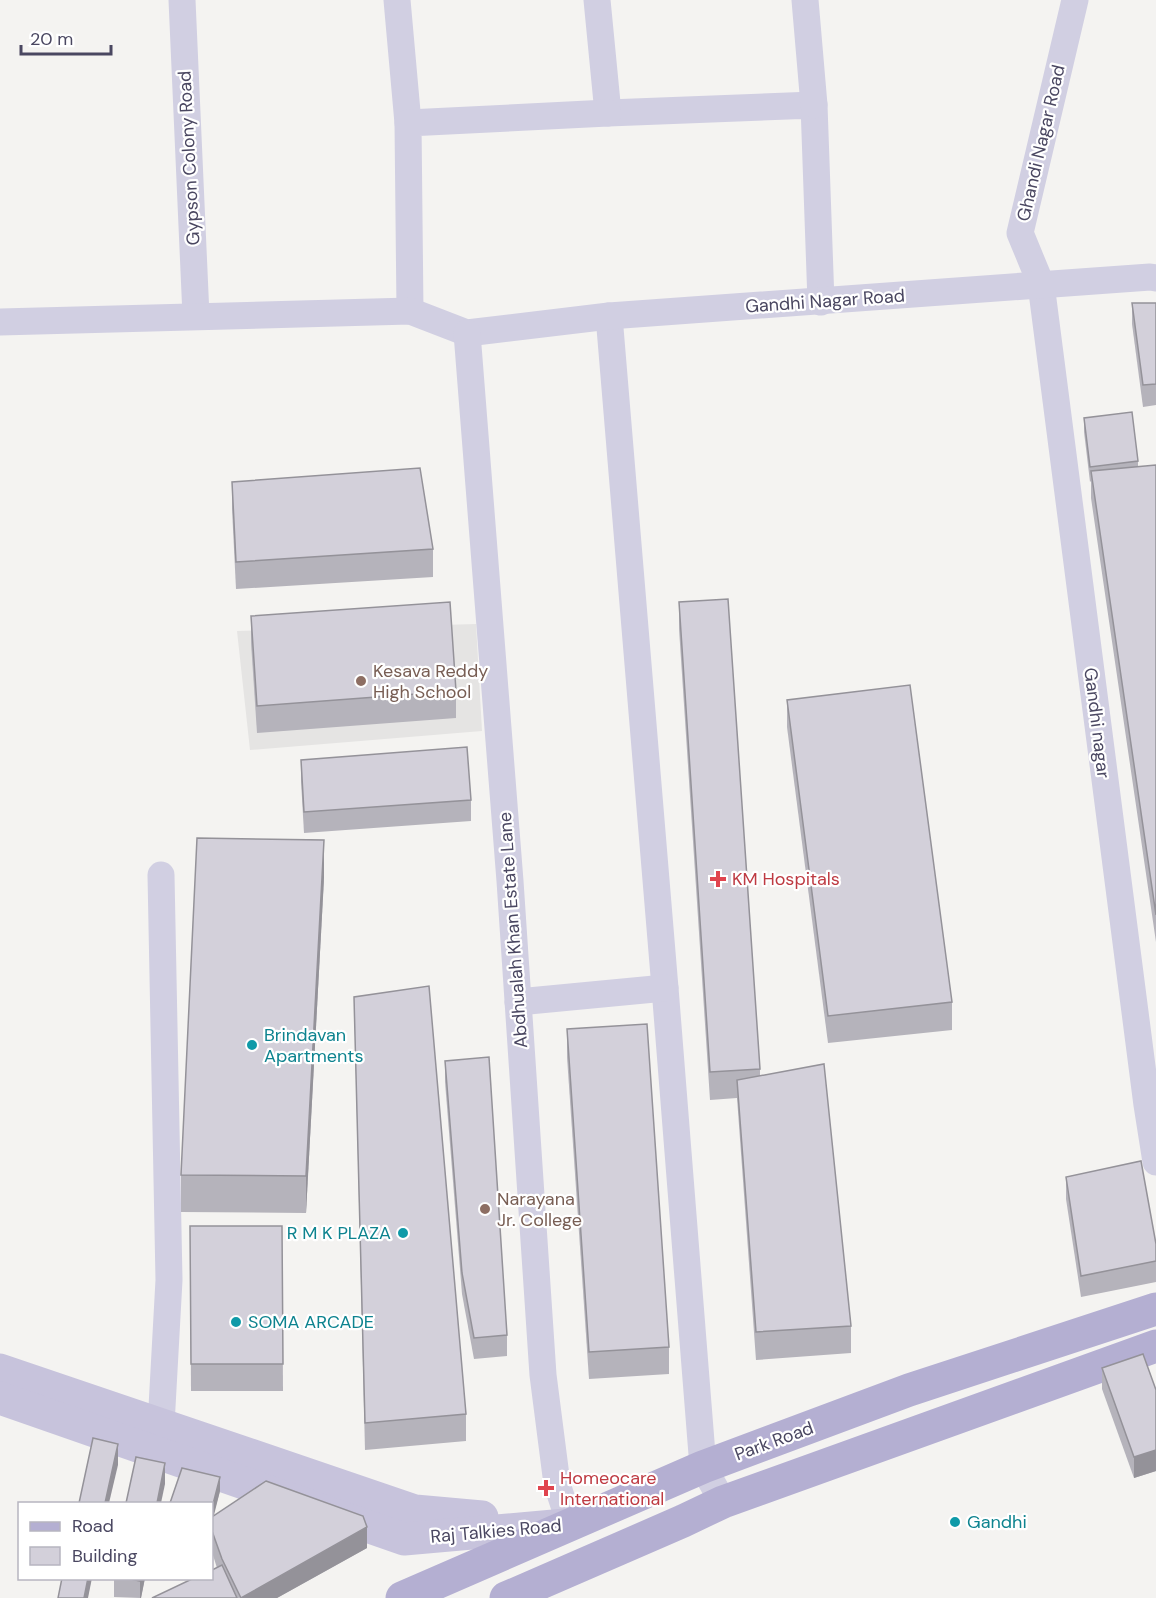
<svg xmlns="http://www.w3.org/2000/svg" width="1156" height="1598" viewBox="0 0 1156 1598" font-family="'DM Sans',sans-serif">
  <style>
    .education { fill: #e5e4e3 }
    .lines { fill: none; stroke-linecap: round; stroke-linejoin: round }
    .street { stroke: #d1cfe2; stroke-width: 27 }
    .secondary { stroke: #c7c3dc; stroke-width: 33 }
    .primary { stroke: #b4afd2; stroke-width: 33 }
    .wall { fill: #b5b3bb }
    .shaded-wall { fill: #949299 }
    .building { fill: #d3d0da; stroke: #949299; stroke-width: 1.5 }
    .education-dot { fill: #8d6e63; stroke: #fff; stroke-width: 2 }
    .health-dot { fill: #e0444e; stroke: #fff; stroke-width: 2 }
    .culture-dot { fill: #0f9aa8; stroke: #fff; stroke-width: 2 }
    .labels { text-anchor: middle; dominant-baseline: central; stroke-width: 4.5; stroke-linejoin: round; paint-order: stroke }
    .street-label { font-size: 18px; fill: #4a4761; stroke: #fff }
    .education-label { font-size: 18px; fill: #785e54; stroke: #fff; text-anchor: start }
    .health-label { font-size: 18px; fill: #be3a42; stroke: #fff; text-anchor: start }
    .culture-label { font-size: 18px; fill: #0d838f; stroke: #fff; text-anchor: start }
  </style>
  <rect width="100%" height="100%" fill="#f4f3f1"/>
  <path class="education" d="M476,624L482,731L250,750L237,631Z"/>
  <g class="lines">
    <g class="street">
      <path d="M182,0L196,316"/>
      <path d="M397,0L408,123"/>
      <path d="M597,0L608,113L814,105L821,302"/>
      <path d="M805,0L814,105"/>
      <path d="M1075,0L1020,233L1041,284L1147,1105L1156,1162"/>
      <path d="M410,311L408,123L608,113"/>
      <path d="M609,316L665,988L703,1467L723,1502"/>
      <path d="M0,322L410,311L467,333L609,316L1150,277L1156,278"/>
      <path d="M467,333L510,881L543,1375L557,1484L570,1524"/>
      <path d="M161,875L169,1280L161,1425"/>
      <path d="M518,1002L665,988"/>
    </g>
    <g class="secondary">
      <path d="M0,1370L415,1511L482,1517"/>
      <path d="M0,1398L404,1539L565,1525"/>
    </g>
    <g class="primary">
      <path d="M402,1598L703,1467L909,1390L1156,1309"/>
      <path d="M506,1598L683,1521L723,1502L1156,1346"/>
    </g>
  </g>
  <g class="wall">
    <path d="M1132,303H1156V405L1143,407L1132,324Z"/>
    <path d="M1084,418L1138,461V467L1156,465V942L1091,498V481L1090,482L1084,432Z"/>
    <path d="M232,482L433,549V577L236,589L232,509Z"/>
    <path d="M679,602L760,1069V1076L851,1326V1353L756,1360L737,1098L710,1100L679,629Z"/>
    <path d="M251,616L456,691V718L257,733L251,643Z"/>
    <path d="M787,700L952,1002V1030L828,1043L787,727Z"/>
    <path d="M301,760L471,800V821L304,833L301,781Z"/>
    <path d="M324,878L306,1213L181,1212V1175Z"/>
    <path d="M354,997L466,1414V1441L365,1450Z"/>
    <path d="M567,1029L669,1347V1374L589,1379L567,1057Z"/>
    <path d="M445,1061L507,1335V1356L474,1359L462,1294L445,1082Z"/>
    <path d="M1066,1177L1156,1244V1282L1081,1297L1066,1199Z"/>
    <path d="M190,1226H282L283,1391H191Z"/>
    <path d="M1102,1368L1156,1390V1471L1134,1478L1102,1389Z"/>
    <path d="M220,1491L213,1516L367,1548L277,1598H152L217,1568L212,1552V1503Z"/>
    <path d="M114,1578H145L141,1598L114,1597Z"/>
  </g>
  <g class="shaded-wall">
    <path d="M324,840V878L306,1213V1176Z"/>
    <path d="M118,1444V1465L109,1503H105Z"/>
    <path d="M1156,1450V1471L1134,1478V1457Z"/>
    <path d="M165,1463V1484L161,1503H157Z"/>
    <path d="M220,1477V1491L212,1523V1508Z"/>
    <path d="M367,1527V1548L277,1598H241Z"/>
    <path d="M88,1578H92L88,1598H84Z"/>
    <path d="M140,1578H145L141,1598H140Z"/>
  </g>
  <g class="building">
    <path d="M1132,303H1156V384L1143,385Z"/>
    <path d="M1132,412L1138,461L1090,467L1084,418Z"/>
    <path d="M1156,465V915L1091,471Z"/>
    <path d="M420,468L433,549L236,562L232,482Z"/>
    <path d="M728,599L760,1069L710,1072L679,602Z"/>
    <path d="M450,602L456,691L257,706L251,616Z"/>
    <path d="M910,685L952,1002L828,1016L787,700Z"/>
    <path d="M467,747L471,800L304,812L301,760Z"/>
    <path d="M197,838L324,840L306,1176L181,1175Z"/>
    <path d="M429,986L466,1414L365,1423L354,997Z"/>
    <path d="M647,1024L669,1347L589,1352L567,1029Z"/>
    <path d="M489,1057L507,1335L474,1338L462,1273L445,1061Z"/>
    <path d="M824,1064L851,1326L756,1332L737,1080Z"/>
    <path d="M1141,1161L1156,1244V1261L1081,1276L1066,1177Z"/>
    <path d="M190,1226H282L283,1364H191Z"/>
    <path d="M1143,1354L1156,1390V1450L1134,1457L1102,1368Z"/>
    <path d="M93,1438L118,1444L105,1503H79Z"/>
    <path d="M136,1457L165,1463L157,1503H126Z"/>
    <path d="M182,1468L220,1477L212,1508V1503H170Z"/>
    <path d="M266,1481L363,1516L367,1527L241,1598L222,1559L212,1531V1517Z"/>
    <path d="M222,1565L237,1598H152L194,1578H212V1570Z"/>
    <path d="M62,1578H88L84,1598H58Z"/>
    <path d="M126,1578H140V1581Z"/>
  </g>
  <g class="education-dot">
    <circle cx="361" cy="681" r="6"/>
    <circle cx="485" cy="1209" r="6"/>
  </g>
  <g class="health-dot">
    <path d="M715 870h6v6h6v6h-6v6h-6v-6h-6v-6h6z"/>
    <path d="M543 1479h6v6h6v6h-6v6h-6v-6h-6v-6h6z"/>
  </g>
  <g class="culture-dot">
    <circle cx="252" cy="1045" r="6"/>
    <circle cx="403" cy="1233" r="6"/>
    <circle cx="236" cy="1322" r="6"/>
    <circle cx="955" cy="1522" r="6"/>
  </g>
  <g class="labels">
    <g class="street-label">
      <text transform="translate(1041 143) rotate(-77)">Ghandi Nagar Road</text>
      <text transform="translate(189 158) rotate(-93)">Gypson Colony Road</text>
      <text transform="translate(825 301) rotate(-4)">Gandhi Nagar Road</text>
      <text transform="translate(1097 723) rotate(83)">Gandhi nagar</text>
      <text transform="translate(513 930) rotate(-94)">Abdhualah Khan Estate Lane</text>
      <text transform="translate(774 1441) rotate(-20)">Park Road</text>
      <text transform="translate(496 1531) rotate(-5)">Raj Talkies Road</text>
    </g>
    <g class="education-label">
      <text x="373" y="671">Kesava Reddy<tspan x="373" dy="21">High School</tspan></text>
      <text x="497" y="1199">Narayana<tspan x="497" dy="21">Jr. College</tspan></text>
    </g>
    <g class="health-label">
      <text x="732" y="879">KM Hospitals</text>
      <text x="560" y="1478">Homeocare<tspan x="560" dy="21">International</tspan></text>
    </g>
    <g class="culture-label">
      <text x="264" y="1035">Brindavan<tspan x="264" dy="21">Apartments</tspan></text>
      <text x="391" y="1233" text-anchor="end">R M K PLAZA</text>
      <text x="248" y="1322">SOMA ARCADE</text>
      <text x="967" y="1522">Gandhi</text>
    </g>
  </g>
  <rect x="18" y="1502" width="195" height="78" fill="#ffffff" stroke="#b7b5c0" stroke-width="1.5"/>
  <rect x="30" y="1522" width="30" height="9" fill="#b4afd2" stroke="#b7b5c0" stroke-width="1.5"/>
  <text x="72" y="1532" font-size="18" fill="#4a4761">Road</text>
  <rect x="30" y="1547" width="30" height="18" fill="#d3d0da" stroke="#b7b5c0" stroke-width="1.5"/>
  <text x="72" y="1562" font-size="18" fill="#4a4761">Building</text>
  <path d="M21 45v9h90v-9" fill="none" stroke="#4a4761" stroke-width="3"/>
  <text x="30" y="45" font-size="18" fill="#4a4761" stroke="#ffffff" stroke-width="4.5" paint-order="stroke">20 m</text>
</svg>
